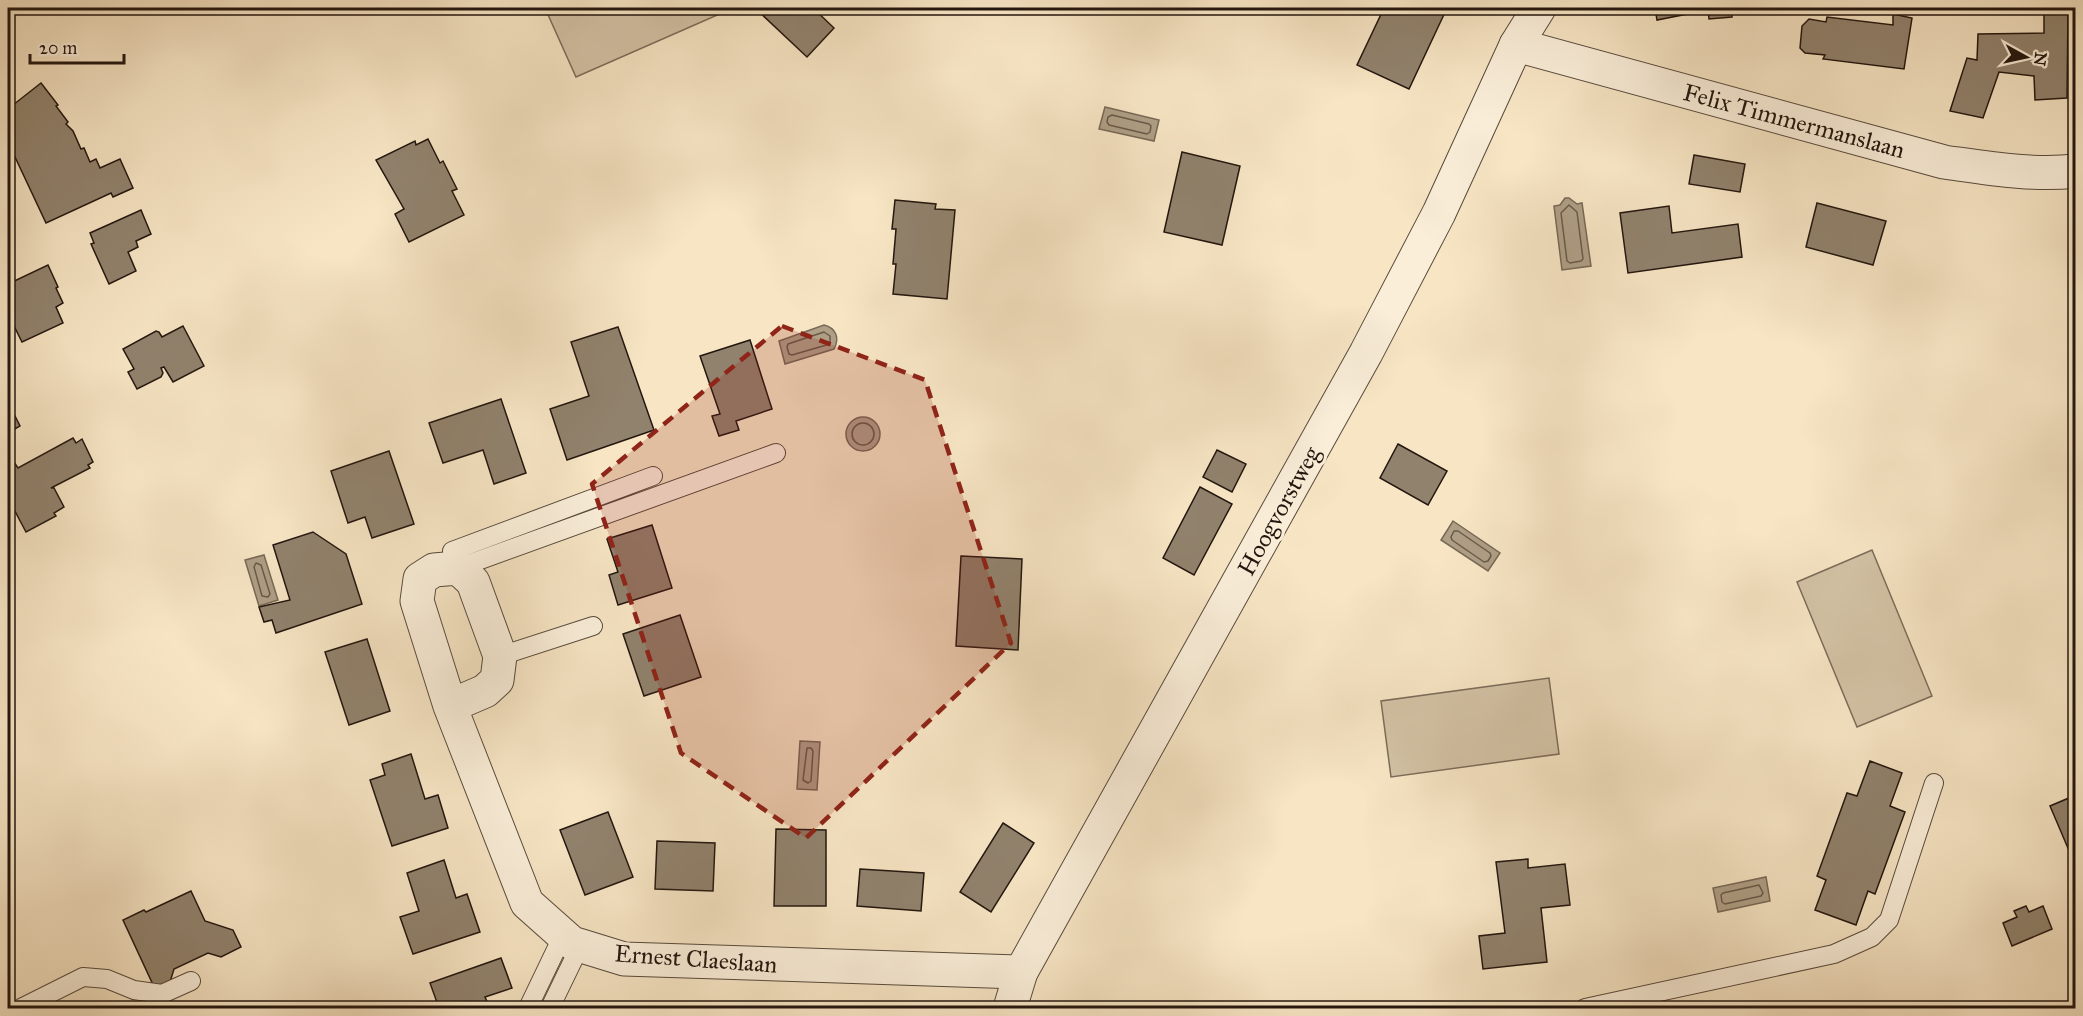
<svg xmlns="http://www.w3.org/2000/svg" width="2083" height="1016" viewBox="0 0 2083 1016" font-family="'IM FELL Great Primer',serif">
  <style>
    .green { fill: #d3c2a5; stroke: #7b6c5a; stroke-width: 1.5 }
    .water { fill: #af9f86; stroke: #776856; stroke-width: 1.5 }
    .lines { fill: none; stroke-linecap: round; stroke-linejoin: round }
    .shore { stroke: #695a4a; stroke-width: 1.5 }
    .building { fill: #91826d; stroke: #23160f; stroke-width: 1.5 }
    .lane-casing { stroke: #584a3c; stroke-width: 20 }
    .street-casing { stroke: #584a3c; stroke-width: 35 }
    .lane { stroke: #faeed9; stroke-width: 18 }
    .street { stroke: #faeed9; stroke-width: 33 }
    .marked { fill: #8f2418; fill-opacity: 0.2; stroke: #8f2418; stroke-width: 4.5; stroke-dasharray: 12 8; stroke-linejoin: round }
    .labels { text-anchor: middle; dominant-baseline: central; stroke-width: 6; stroke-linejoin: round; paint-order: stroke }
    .street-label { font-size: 24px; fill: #23160f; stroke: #faeed9 }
  </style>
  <rect width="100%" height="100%" fill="#f7e5c4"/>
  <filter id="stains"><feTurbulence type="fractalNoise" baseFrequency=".00333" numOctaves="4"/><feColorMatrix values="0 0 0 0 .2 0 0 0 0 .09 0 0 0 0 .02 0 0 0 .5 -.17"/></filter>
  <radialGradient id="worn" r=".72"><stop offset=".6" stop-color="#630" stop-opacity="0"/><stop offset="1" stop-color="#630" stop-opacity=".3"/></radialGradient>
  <g class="green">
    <path d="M545,8H730L731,9L576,77Z"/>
    <path d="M1872,550L1932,696L1857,727L1797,582Z"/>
    <path d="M1549,678L1559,754L1391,777L1381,701Z"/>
  </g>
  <g class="water">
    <path d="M1105,107L1159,120L1154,141L1099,129Z"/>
    <path d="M1565,198H1569L1577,204L1582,203L1591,266L1562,270L1554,206L1560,205Z"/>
    <path d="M824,325C836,328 840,338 834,349L785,364L779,341Z"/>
    <circle cx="863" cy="434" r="17"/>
    <path d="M1453,521L1500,553L1488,571L1441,540Z"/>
    <path d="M264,555L278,600L259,606L245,560Z"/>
    <path d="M800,741L820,742L817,790L797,789Z"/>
    <path d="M1766,877L1770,901L1718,912L1713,888Z"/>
  </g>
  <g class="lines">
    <g class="shore">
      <path d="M1112,115L1149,124L1151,126L1150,132L1147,134L1109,125L1107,122L1108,117Z"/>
      <path d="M1569,205L1577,212L1583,259L1581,261L1570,263L1567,261L1561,213Z"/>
      <path d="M824,332L830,336V344L792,355L789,354L787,347L788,344Z"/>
      <circle cx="863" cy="434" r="11"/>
      <path d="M1454,531H1458L1490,553L1491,556L1488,561L1484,562L1452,540L1451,537Z"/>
      <path d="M256,563L261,565L270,594L268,597L262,596L254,567Z"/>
      <path d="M807,748H811L813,751L811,781L808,783L803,780Z"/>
      <path d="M1759,885L1763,893L1761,896L1725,904L1722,902L1721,895L1723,893Z"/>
    </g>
  </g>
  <g class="building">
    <path d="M755,8H813L834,28L807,57Z"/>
    <path d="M1384,8H1447L1409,89L1357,65Z"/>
    <path d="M1655,8H1732V17L1709,19L1708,10L1657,20Z"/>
    <path d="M2044,9L2068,10L2067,98L2035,100L2034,76L1999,72L1983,118L1950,111L1967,58L1977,60L1978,34L2044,33Z"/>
    <path d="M1893,14L1912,18L1904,69L1823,59L1825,55L1805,53L1800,48L1802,26L1809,19L1826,22L1827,17L1893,25Z"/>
    <path d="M41,83L58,105L56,106L68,122L66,124L73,131L81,149L84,148L90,162L96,159L100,168L120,159L133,188L113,197L111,193L46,223L8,142V98L13,105Z"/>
    <path d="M428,139L440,163L443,161L457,189L452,191L464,215L409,242L395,214L404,209L376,160L415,141L416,145Z"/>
    <path d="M1182,152L1240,166L1222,245L1164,232Z"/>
    <path d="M1694,155L1745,164L1740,192L1689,184Z"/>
    <path d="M895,200L936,204L935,209L955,210L947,299L893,294L896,264H893L896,229H892Z"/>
    <path d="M1817,203L1886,221L1873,265L1806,247Z"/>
    <path d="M1669,206L1672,233L1738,224L1742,257L1628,273L1620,213Z"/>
    <path d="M141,210L151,234L136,241L138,247L128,252L136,271L109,284L91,244L94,243L90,233Z"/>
    <path d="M48,265L58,287L56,288L63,303L56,307L63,323L22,342L14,326L8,328V284Z"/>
    <path d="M183,326L204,366L173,382L164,367L161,368L163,373L161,377L137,389L128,372L134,369L123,349L156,331L159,332L162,337Z"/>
    <path d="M618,327L654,430L567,460L550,409L589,396L571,342Z"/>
    <path d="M750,340L772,409L736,421L739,430L719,436L712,416L720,414L700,356Z"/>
    <path d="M501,399L526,473L494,484L483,450L443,463L429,423Z"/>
    <path d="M8,402L20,426L8,433Z"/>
    <path d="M73,438L76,443L82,439L93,462L88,465L90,468L51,488H54L64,507L54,513L56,516L26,532L8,498V465L14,462L18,468Z"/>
    <path d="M1398,444L1447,471L1428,505L1380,478Z"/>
    <path d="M1217,450L1246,464L1232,492L1203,477Z"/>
    <path d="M389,451L414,524L372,538L365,517L348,523L331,471Z"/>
    <path d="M1200,487L1232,504L1194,575L1163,558Z"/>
    <path d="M652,525L672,588L618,605L609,575L618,572L607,539Z"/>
    <path d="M313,532L346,554L362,604L276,633L272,620L264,622L259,607L290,600L273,545Z"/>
    <path d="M961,556L1022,559L1018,650L956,646Z"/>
    <path d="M680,615L701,677L644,696L623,634Z"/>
    <path d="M367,639L390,711L349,725L325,652Z"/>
    <path d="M411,754L425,799L438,795L448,828L392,846L370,780L385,775L382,764Z"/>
    <path d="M1870,761L1902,773L1890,806L1905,812L1875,894L1868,891L1856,925L1815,910L1826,880L1817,876L1847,793L1857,796Z"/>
    <path d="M2076,795V867L2050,806Z"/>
    <path d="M608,812L633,877L585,895L560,830Z"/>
    <path d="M1003,823L1034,843L991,912L960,892Z"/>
    <path d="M776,829L826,830V906H774Z"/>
    <path d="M657,841L715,843L713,891L655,889Z"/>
    <path d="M1528,859V868L1565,864L1570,905L1541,908L1547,962L1483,969L1479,936L1505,933L1496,862Z"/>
    <path d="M444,860L456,898L467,894L480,932L413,954L400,917L419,911L407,873Z"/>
    <path d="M860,869L924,873L921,911L857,906Z"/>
    <path d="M191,891L205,921L233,930L241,947L221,957L208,953L174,969L170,982L155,989L123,920L144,910L146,912Z"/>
    <path d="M2026,906L2029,912L2043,906L2052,929L2012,946L2003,923L2017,917L2014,911Z"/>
    <path d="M501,958L512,988L485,997L490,1008H439L430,983Z"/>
  </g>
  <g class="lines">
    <g class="lane-casing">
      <g id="lane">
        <path d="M653,476L452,551L458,568L776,453"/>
        <path d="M500,656L593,626"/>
        <path d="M21,1008L83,977L107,979L134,990L162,994L191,981"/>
        <path d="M528,1008L563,935"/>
        <path d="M550,1008L580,946"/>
        <path d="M1585,1008L1834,954L1872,937L1889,920L1934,783"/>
      </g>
    </g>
    <g class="street-casing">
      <g id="street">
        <path d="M1516,45L1944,162C1987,168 2032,176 2076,171"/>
        <path d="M450,706L485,691L497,680L500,656L473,582L458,568L434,570L420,579L417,601L450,706L527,903L572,943L624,959L1021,972"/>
        <path d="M1010,1008L1021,972L1366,353L1439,213L1516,45L1539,8"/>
      </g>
    </g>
    <use href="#lane" class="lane"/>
    <use href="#street" class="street"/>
  </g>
  <path class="marked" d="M782,326L925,380L1011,643L806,838L681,753L592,484Z"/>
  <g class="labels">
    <g class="street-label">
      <text transform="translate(1794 121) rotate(15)">Felix Timmermanslaan</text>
      <text transform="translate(1279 511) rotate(-61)">Hoogvorstweg</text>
      <text transform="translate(696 959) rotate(4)">Ernest Claeslaan</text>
    </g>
  </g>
  <rect width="2083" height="1016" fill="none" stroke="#f7e5c4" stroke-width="30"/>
  <rect x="9" y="9" width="2065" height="998" fill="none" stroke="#23160f" stroke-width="3"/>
  <rect x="15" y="15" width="2053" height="986" fill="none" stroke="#23160f" stroke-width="1.5"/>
  <g transform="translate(2026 57) rotate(98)" stroke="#faeed9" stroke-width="4.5" paint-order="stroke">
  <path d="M0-4.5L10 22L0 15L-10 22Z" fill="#23160f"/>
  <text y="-9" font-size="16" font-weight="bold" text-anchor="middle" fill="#23160f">N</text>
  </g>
  <path d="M30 54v9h94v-9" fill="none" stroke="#23160f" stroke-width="3"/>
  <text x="39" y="54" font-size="18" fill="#23160f" stroke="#faeed9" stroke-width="4.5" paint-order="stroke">20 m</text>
  <rect width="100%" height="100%" filter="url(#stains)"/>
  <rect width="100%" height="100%" fill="url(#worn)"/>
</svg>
